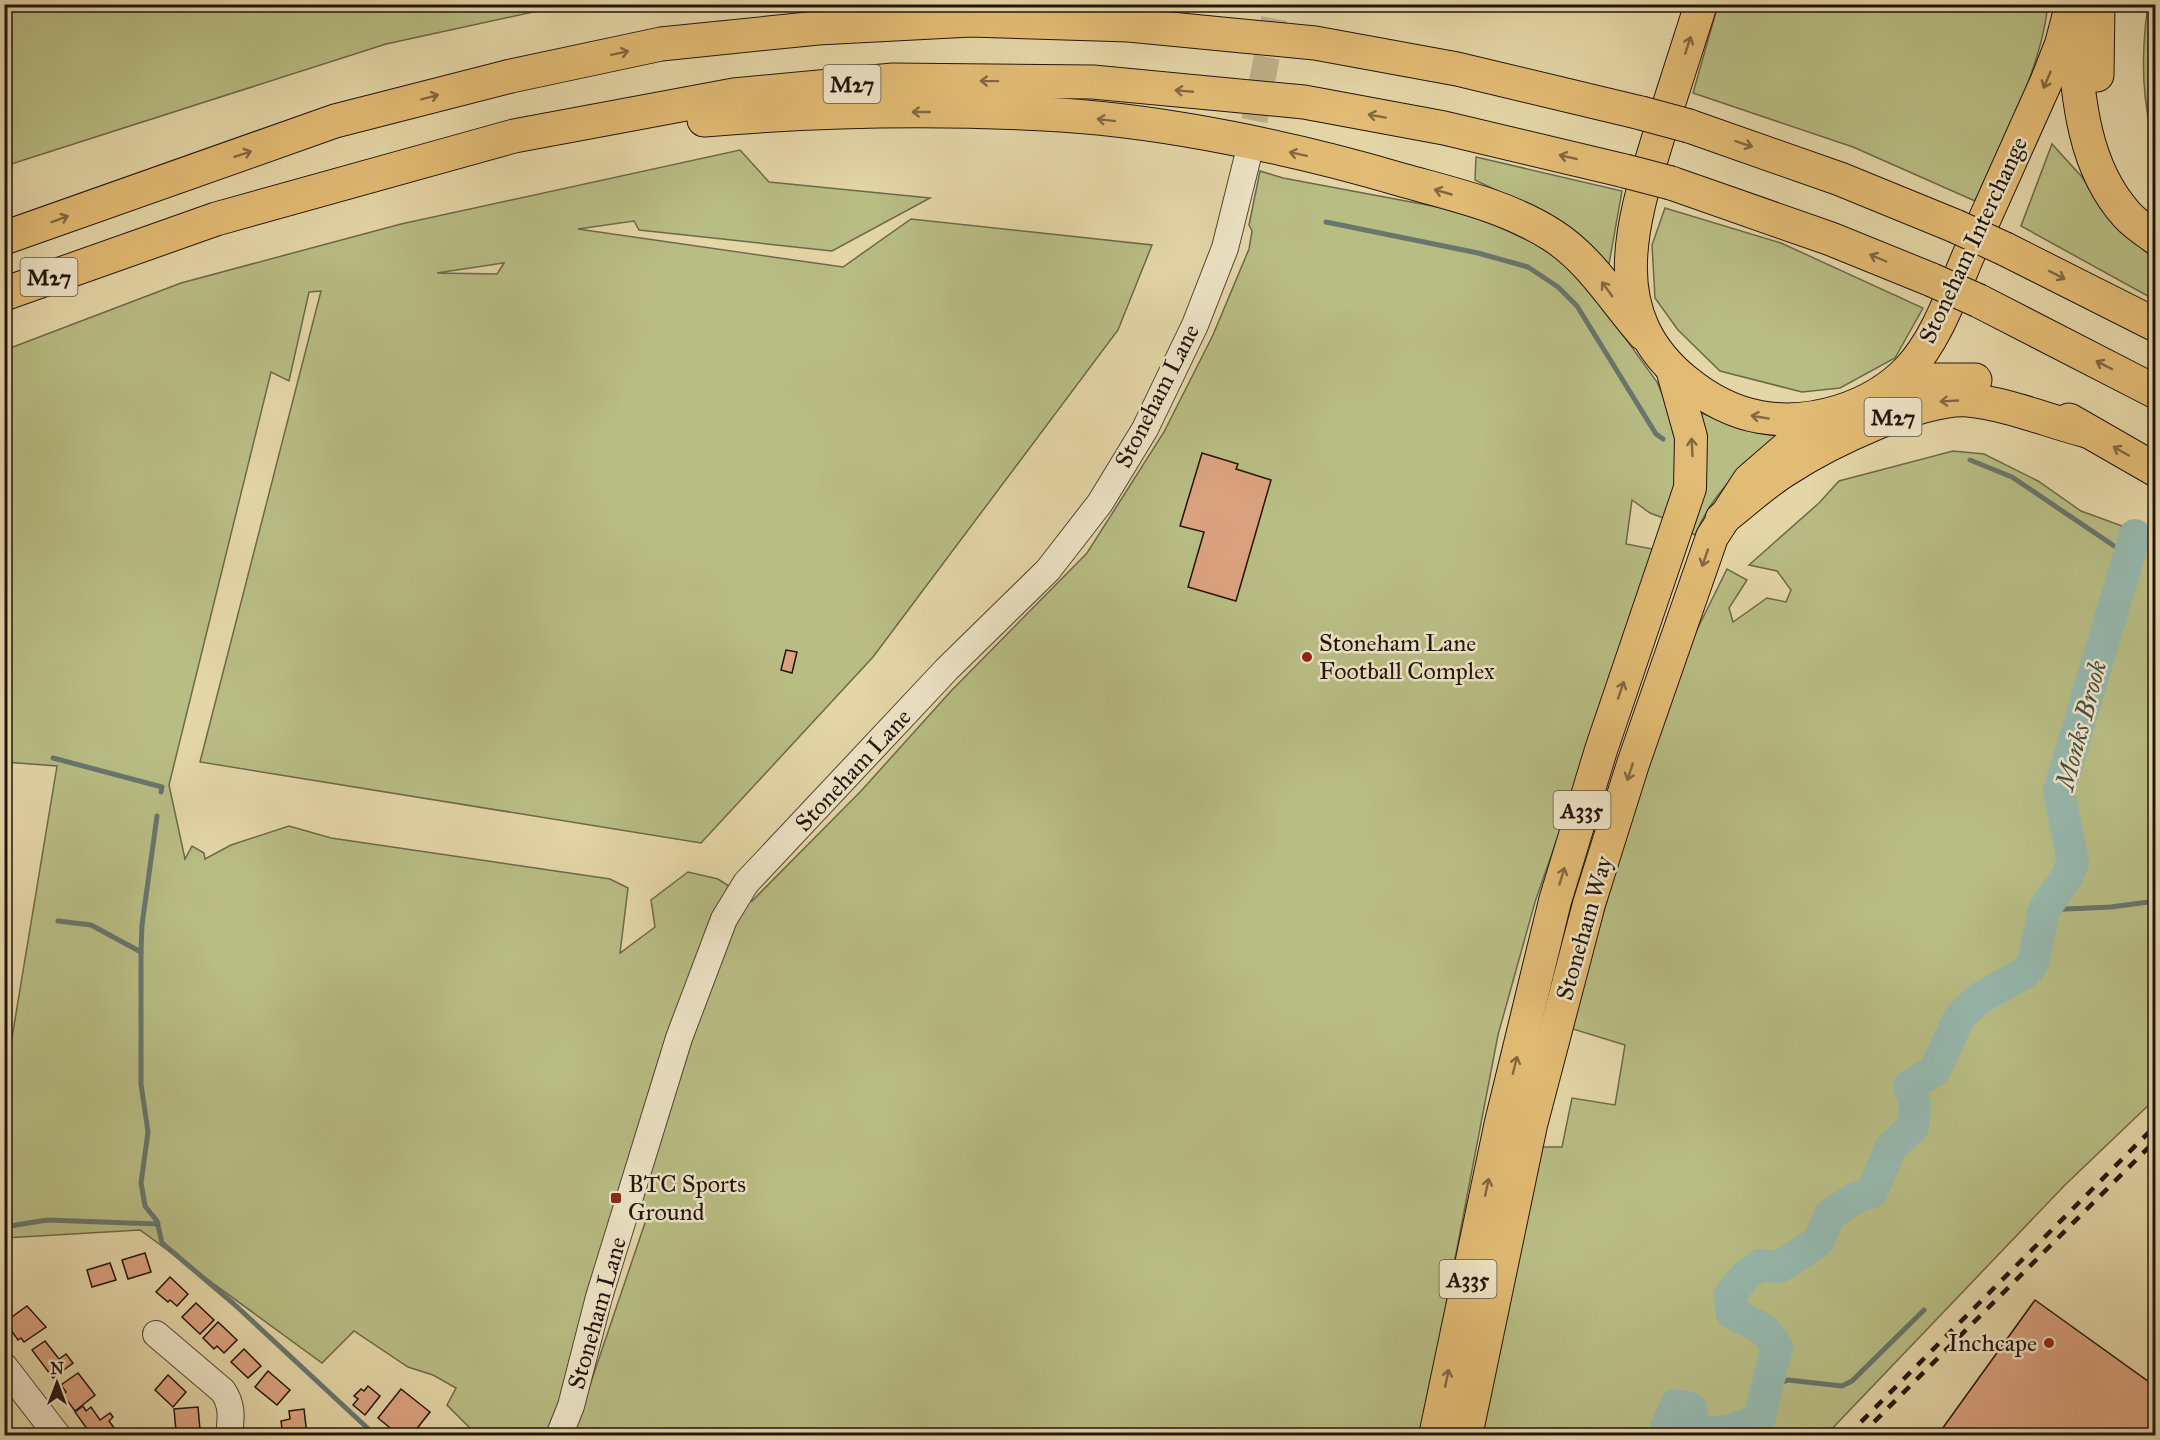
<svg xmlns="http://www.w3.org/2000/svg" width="2160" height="1440" viewBox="0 0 2160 1440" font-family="'IM FELL Great Primer',serif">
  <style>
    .green { fill: #b8bd84; stroke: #6d6849; stroke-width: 1.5; fill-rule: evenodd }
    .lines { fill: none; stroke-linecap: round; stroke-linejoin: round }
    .stream { stroke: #68766d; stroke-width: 5 }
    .river { stroke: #96b8ad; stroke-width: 32 }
    .building { fill: #dba280; stroke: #22140e; stroke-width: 1.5 }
    .minor-tunnel { stroke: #bdaf88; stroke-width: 26; stroke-dasharray: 26 13; stroke-linecap: butt }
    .minor-casing { stroke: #524434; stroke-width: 28 }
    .major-casing { stroke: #22140e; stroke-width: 34 }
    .highway-casing { stroke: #22140e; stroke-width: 35 }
    .minor { stroke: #ede4c6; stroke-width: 26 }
    .major { stroke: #e2bb74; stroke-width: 32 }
    .highway { stroke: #e2bb74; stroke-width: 33 }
    .rail { stroke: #22140e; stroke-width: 4.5; stroke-dasharray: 10 10; stroke-linecap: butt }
    .highway-bridge-casing { stroke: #22140e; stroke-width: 35; stroke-linecap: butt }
    .highway-bridge { stroke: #e2bb74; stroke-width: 33 }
    .oneway { stroke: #826841 }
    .poi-dot { fill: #8f2418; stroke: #ede4c6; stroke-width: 2 }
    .labels { text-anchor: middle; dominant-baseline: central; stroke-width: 5; stroke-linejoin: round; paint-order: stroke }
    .shield { fill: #ede4c6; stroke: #5f5245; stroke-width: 1.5 }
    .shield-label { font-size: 22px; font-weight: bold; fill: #22140e }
    .street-label { font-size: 24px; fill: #22140e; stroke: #ede4c6 }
    .poi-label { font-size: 24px; fill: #22140e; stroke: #ede4c6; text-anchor: start }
    .water-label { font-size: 26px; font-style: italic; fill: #4b4d46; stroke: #ede4c6 }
  </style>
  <rect width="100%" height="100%" fill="#e4d6a7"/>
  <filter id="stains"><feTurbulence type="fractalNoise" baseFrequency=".00333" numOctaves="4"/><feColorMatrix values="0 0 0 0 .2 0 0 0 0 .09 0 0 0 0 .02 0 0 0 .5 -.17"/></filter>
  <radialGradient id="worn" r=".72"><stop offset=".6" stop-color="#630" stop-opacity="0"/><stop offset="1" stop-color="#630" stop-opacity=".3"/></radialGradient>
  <g class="green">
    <path d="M5,4H565V5L386,44L5,166Z"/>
    <path d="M1718,5V4L2048,5C2040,74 2003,138 1975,201L1853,147L1693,93Z"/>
    <path d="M2148,5H2155V145C2141,100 2141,52 2148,5Z"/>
    <path d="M2052,144L2082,177L2110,220L2155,260V300L2021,226Z"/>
    <path d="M740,150L769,182L930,198L832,251L639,230L634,221L578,229L843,267L911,219L1152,245L1118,330L873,657L701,843L200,762L321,291L309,292L289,381L271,372L169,785L185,859L192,846L204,853L205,859L231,845L289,826L331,838L610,879L628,888L620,953L655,927L651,900L688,872L718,879L752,901L861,791L951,691L1087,553L1164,432L1213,335L1249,249L1252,231L1249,225L1260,171L1283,178L1470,213L1558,255L1595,296L1657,382L1666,403L1676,431L1675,488L1666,519L1650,513L1632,500L1626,544L1658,550L1535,902L1498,1035L1421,1435H573L646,1220L618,1199L561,1418L547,1435H477L447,1405L456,1388L433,1375L408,1367L354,1331L322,1363L140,1230L5,1238V1080L57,766L5,762V350L181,283L401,224ZM504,263L497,274L437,273L503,263Z"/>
    <path d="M1476,157L1622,191L1609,264L1557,220L1475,180Z"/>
    <path d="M1665,208L1781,243L1923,308L1895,358L1840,388L1802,392L1720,371L1678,330L1655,298L1652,245Z"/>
    <path d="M1702,413L1739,429L1778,436C1744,465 1712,493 1695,535L1689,532L1699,415Z"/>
    <path d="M1953,451L1984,454L2038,481L2081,511L2155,538V1099L2065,1185L1826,1435L1478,1436L1541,1147H1562L1572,1098L1615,1105L1625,1045L1573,1029V1016L1640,789L1691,642L1727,569L1747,580L1729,608L1733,622L1767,598L1786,602L1791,590L1777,571L1749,565L1819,503L1839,481Z"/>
  </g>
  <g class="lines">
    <g class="stream">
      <path d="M1326,222L1478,253L1528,267L1558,287L1577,306L1656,434L1663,439"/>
      <path d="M1970,460L2012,477L2129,556"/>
      <path d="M53,758L162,787L161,792"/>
      <path d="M157,816L142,925L141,952V1084L148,1132L141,1183L145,1206L157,1221L162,1243L234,1304L376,1436"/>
      <path d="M2044,910L2111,907L2156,901"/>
      <path d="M58,921L91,925L141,952"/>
      <path d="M4,1227L47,1220L158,1224"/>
      <path d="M1768,1388L1788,1380L1842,1386L1852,1381L1924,1310"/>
    </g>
    <path class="river" d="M1663,1436L1676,1405L1691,1408L1694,1428C1716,1438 1737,1428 1759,1420L1777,1346L1763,1329L1732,1313L1730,1295L1744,1277L1760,1265L1779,1267L1804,1251L1819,1240L1830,1215L1855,1198L1872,1192L1891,1147L1913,1127L1915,1104L1909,1086L1935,1070L1959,1018L1978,999L2026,972L2033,963L2044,910L2067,877L2073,862L2059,791L2135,535"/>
  </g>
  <g class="building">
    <path d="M1202,453L1238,464L1236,469L1271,480L1236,601L1188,587L1204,532L1180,526Z"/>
    <path d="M786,650L797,652L792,673L781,670Z"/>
    <path d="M145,1253L151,1272L128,1279L122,1260Z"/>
    <path d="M110,1263L116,1280L92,1287L87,1270Z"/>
    <path d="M170,1277L188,1294L177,1306L170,1300L168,1302L156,1292Z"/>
    <path d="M2035,1300L2156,1387V1436H1937Z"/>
    <path d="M196,1303L214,1320L200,1334L182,1317Z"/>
    <path d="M27,1306L46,1327L24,1342L21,1338L18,1340L5,1322Z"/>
    <path d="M218,1322L237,1340L224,1353L217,1346L214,1349L203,1338Z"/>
    <path d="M45,1341L59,1359L66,1354L73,1363L53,1378L32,1350Z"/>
    <path d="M244,1349L261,1366L248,1378L231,1362Z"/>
    <path d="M268,1371L290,1390L277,1405L255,1387Z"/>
    <path d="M78,1373L95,1395L75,1411L63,1395L66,1392L61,1385Z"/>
    <path d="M168,1375L186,1392L173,1407L155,1390Z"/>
    <path d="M368,1386L380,1396L365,1415L353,1405L358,1399L354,1396L361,1389L364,1391Z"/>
    <path d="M401,1389L430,1412L411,1436H400L378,1418Z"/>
    <path d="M83,1406L86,1411L91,1407L100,1420L110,1413L113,1417L109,1421L120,1436H108L106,1433L88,1436L90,1433L75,1412Z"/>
    <path d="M198,1407L200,1430L176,1431L174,1409Z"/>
    <path d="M304,1409L307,1435L283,1436L281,1421L290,1419L289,1411Z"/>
  </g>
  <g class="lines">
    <path class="minor-tunnel" d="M1247,159L1277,4"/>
    <g class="minor-casing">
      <g id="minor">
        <path d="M156,1334L223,1391C233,1406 231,1418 229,1436"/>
        <path d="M4,1366L58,1436"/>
        <path d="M559,1436L571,1406L599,1297L679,1038L724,919L746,883L947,669L1048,570L1100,503L1145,429L1195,325L1225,248L1247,160"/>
      </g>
    </g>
    <g class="major-casing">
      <g id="major">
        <path d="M1701,4C1687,48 1673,91 1659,135C1632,223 1602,313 1686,381C1708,399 1732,412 1760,417C1811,426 1871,408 1908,370C1937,339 1952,293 1969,254C1995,196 2021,138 2047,80L2061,44L2070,10"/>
        <path d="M1435,1436L1501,1122L1555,901L1601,750L1690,488L1691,437L1672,369"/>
        <path d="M1466,1436L1531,1125L1589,904L1633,764L1712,537L1749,480L1793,442L1839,412"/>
      </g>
    </g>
    <g class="highway-casing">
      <g id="highway">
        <path d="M2071,6C2078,76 2076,159 2127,215C2135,224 2146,231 2156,238"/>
        <path d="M2097,75L2098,4"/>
        <path d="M704,120C822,110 943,108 1061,115C1170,122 1297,149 1402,180C1452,194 1507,206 1552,235C1590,259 1614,300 1644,334"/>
        <path d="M1689,126L1840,179L1955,226"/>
        <path d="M1671,183L1831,239L1932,280"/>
        <path d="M4,238L335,121L511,76L661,44L818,28L971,20L1129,25L1315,43L1457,69L1641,113"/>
        <path d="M2005,249L2156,325"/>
        <path d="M4,294L216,219L514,136L734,95L893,80L1093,82L1304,102L1444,128L1625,171"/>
        <path d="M1979,301L2156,392"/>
        <path d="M1886,390L1921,380H1975"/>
        <path d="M2069,420L2156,470"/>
        <path d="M1722,519C1743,503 1764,483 1787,469C1827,443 1921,397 1968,400C2008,404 2048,421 2087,431"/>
      </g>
    </g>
    <use href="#minor" class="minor"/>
    <use href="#major" class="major"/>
    <use href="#highway" class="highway"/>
    <g class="rail">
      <path d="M1847,1436L2156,1125"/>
      <path d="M1860,1436L2156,1140"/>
    </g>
    <g class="highway-bridge-casing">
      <g id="highway-bridge">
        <path d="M1641,113L1689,126"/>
        <path d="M1625,171L1671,183"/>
        <path d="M1955,226L2005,249"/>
        <path d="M1932,280L1979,301"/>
      </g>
    </g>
    <use href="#highway-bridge" class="highway-bridge"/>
  </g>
  <defs><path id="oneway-shaft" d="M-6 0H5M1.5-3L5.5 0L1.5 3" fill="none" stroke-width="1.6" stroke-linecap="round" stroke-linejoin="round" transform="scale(1.5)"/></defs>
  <g class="oneway">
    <use href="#oneway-shaft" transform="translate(1688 45) rotate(-72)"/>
    <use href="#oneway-shaft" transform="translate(620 53) rotate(-12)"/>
    <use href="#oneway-shaft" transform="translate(2047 80) rotate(113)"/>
    <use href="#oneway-shaft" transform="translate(989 81) rotate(-179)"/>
    <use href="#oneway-shaft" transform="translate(1184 91) rotate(-175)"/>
    <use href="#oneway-shaft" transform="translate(430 97) rotate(-15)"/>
    <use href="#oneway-shaft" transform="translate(921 112) rotate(180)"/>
    <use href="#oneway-shaft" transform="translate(1377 116) rotate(-170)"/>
    <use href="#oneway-shaft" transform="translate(1106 120) rotate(-173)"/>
    <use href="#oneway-shaft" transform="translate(1744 144) rotate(18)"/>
    <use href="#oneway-shaft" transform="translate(243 154) rotate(-19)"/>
    <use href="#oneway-shaft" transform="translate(1298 154) rotate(-168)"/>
    <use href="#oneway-shaft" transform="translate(1568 157) rotate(-167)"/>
    <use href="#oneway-shaft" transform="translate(1443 192) rotate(-164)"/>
    <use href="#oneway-shaft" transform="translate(60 219) rotate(-20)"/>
    <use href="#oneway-shaft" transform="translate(1878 258) rotate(-157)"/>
    <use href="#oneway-shaft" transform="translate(2057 275) rotate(27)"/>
    <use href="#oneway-shaft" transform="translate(1607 289) rotate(-126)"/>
    <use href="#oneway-shaft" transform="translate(2104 365) rotate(-153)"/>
    <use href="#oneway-shaft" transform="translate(1949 401) rotate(177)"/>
    <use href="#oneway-shaft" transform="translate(1760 417) rotate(-170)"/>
    <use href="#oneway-shaft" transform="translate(1692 447) rotate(-93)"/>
    <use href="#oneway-shaft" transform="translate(2121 451) rotate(-150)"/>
    <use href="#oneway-shaft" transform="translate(1705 558) rotate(109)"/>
    <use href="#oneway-shaft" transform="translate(1621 690) rotate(-71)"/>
    <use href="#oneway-shaft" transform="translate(1630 772) rotate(108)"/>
    <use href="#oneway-shaft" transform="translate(1562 876) rotate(-73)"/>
    <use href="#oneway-shaft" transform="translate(1515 1065) rotate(-76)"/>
    <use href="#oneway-shaft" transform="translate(1487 1187) rotate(-78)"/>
    <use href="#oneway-shaft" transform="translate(1447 1378) rotate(-78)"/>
  </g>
  <g class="poi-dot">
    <circle cx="1307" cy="657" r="6"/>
    <rect x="610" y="1192" width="12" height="12" rx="3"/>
    <circle cx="2049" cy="1343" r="6"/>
  </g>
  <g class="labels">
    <g class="shield">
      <rect x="823.5" y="65" width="57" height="38" rx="4.5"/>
      <rect x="20.5" y="258" width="57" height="38" rx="4.5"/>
      <rect x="1864.5" y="398" width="57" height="38" rx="4.5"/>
      <rect x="1553.5" y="791" width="57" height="38" rx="4.5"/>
      <rect x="1439.5" y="1260" width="57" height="38" rx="4.5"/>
    </g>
    <g class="shield-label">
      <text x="852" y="84">M27</text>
      <text x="49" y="277">M27</text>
      <text x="1893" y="417">M27</text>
      <text x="1582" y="810">A335</text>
      <text x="1468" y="1279">A335</text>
    </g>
    <g class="street-label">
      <text transform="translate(1973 240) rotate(-65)">Stoneham Interchange</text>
      <text transform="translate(1157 396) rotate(-63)">Stoneham Lane</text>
      <text transform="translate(853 770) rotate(-47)">Stoneham Lane</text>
      <text transform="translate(1584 928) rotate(-74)">Stoneham Way</text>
      <text transform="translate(597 1313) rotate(-74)">Stoneham Lane</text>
    </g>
    <g class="poi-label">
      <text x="1319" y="643">Stoneham Lane<tspan x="1319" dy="28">Football Complex</tspan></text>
      <text x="628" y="1184">BTC Sports<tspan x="628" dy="28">Ground</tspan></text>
      <text x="2037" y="1343" text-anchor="end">Inchcape</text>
    </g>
    <g class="water-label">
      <text transform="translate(2081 725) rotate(-75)">Monks Brook</text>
    </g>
  </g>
  <rect width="2160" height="1440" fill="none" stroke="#e4d6a7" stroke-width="24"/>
  <rect x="6" y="6" width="2148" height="1428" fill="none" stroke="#22140e" stroke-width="3"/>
  <rect x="12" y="12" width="2136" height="1416" fill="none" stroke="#22140e" stroke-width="1.5"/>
  <g transform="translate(57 1383)" stroke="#ede4c6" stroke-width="4.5" paint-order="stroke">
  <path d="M0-4.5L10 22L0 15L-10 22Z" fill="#22140e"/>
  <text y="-9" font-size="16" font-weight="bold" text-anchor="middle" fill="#22140e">N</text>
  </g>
  <rect width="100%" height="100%" filter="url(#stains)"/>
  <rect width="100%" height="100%" fill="url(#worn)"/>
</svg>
